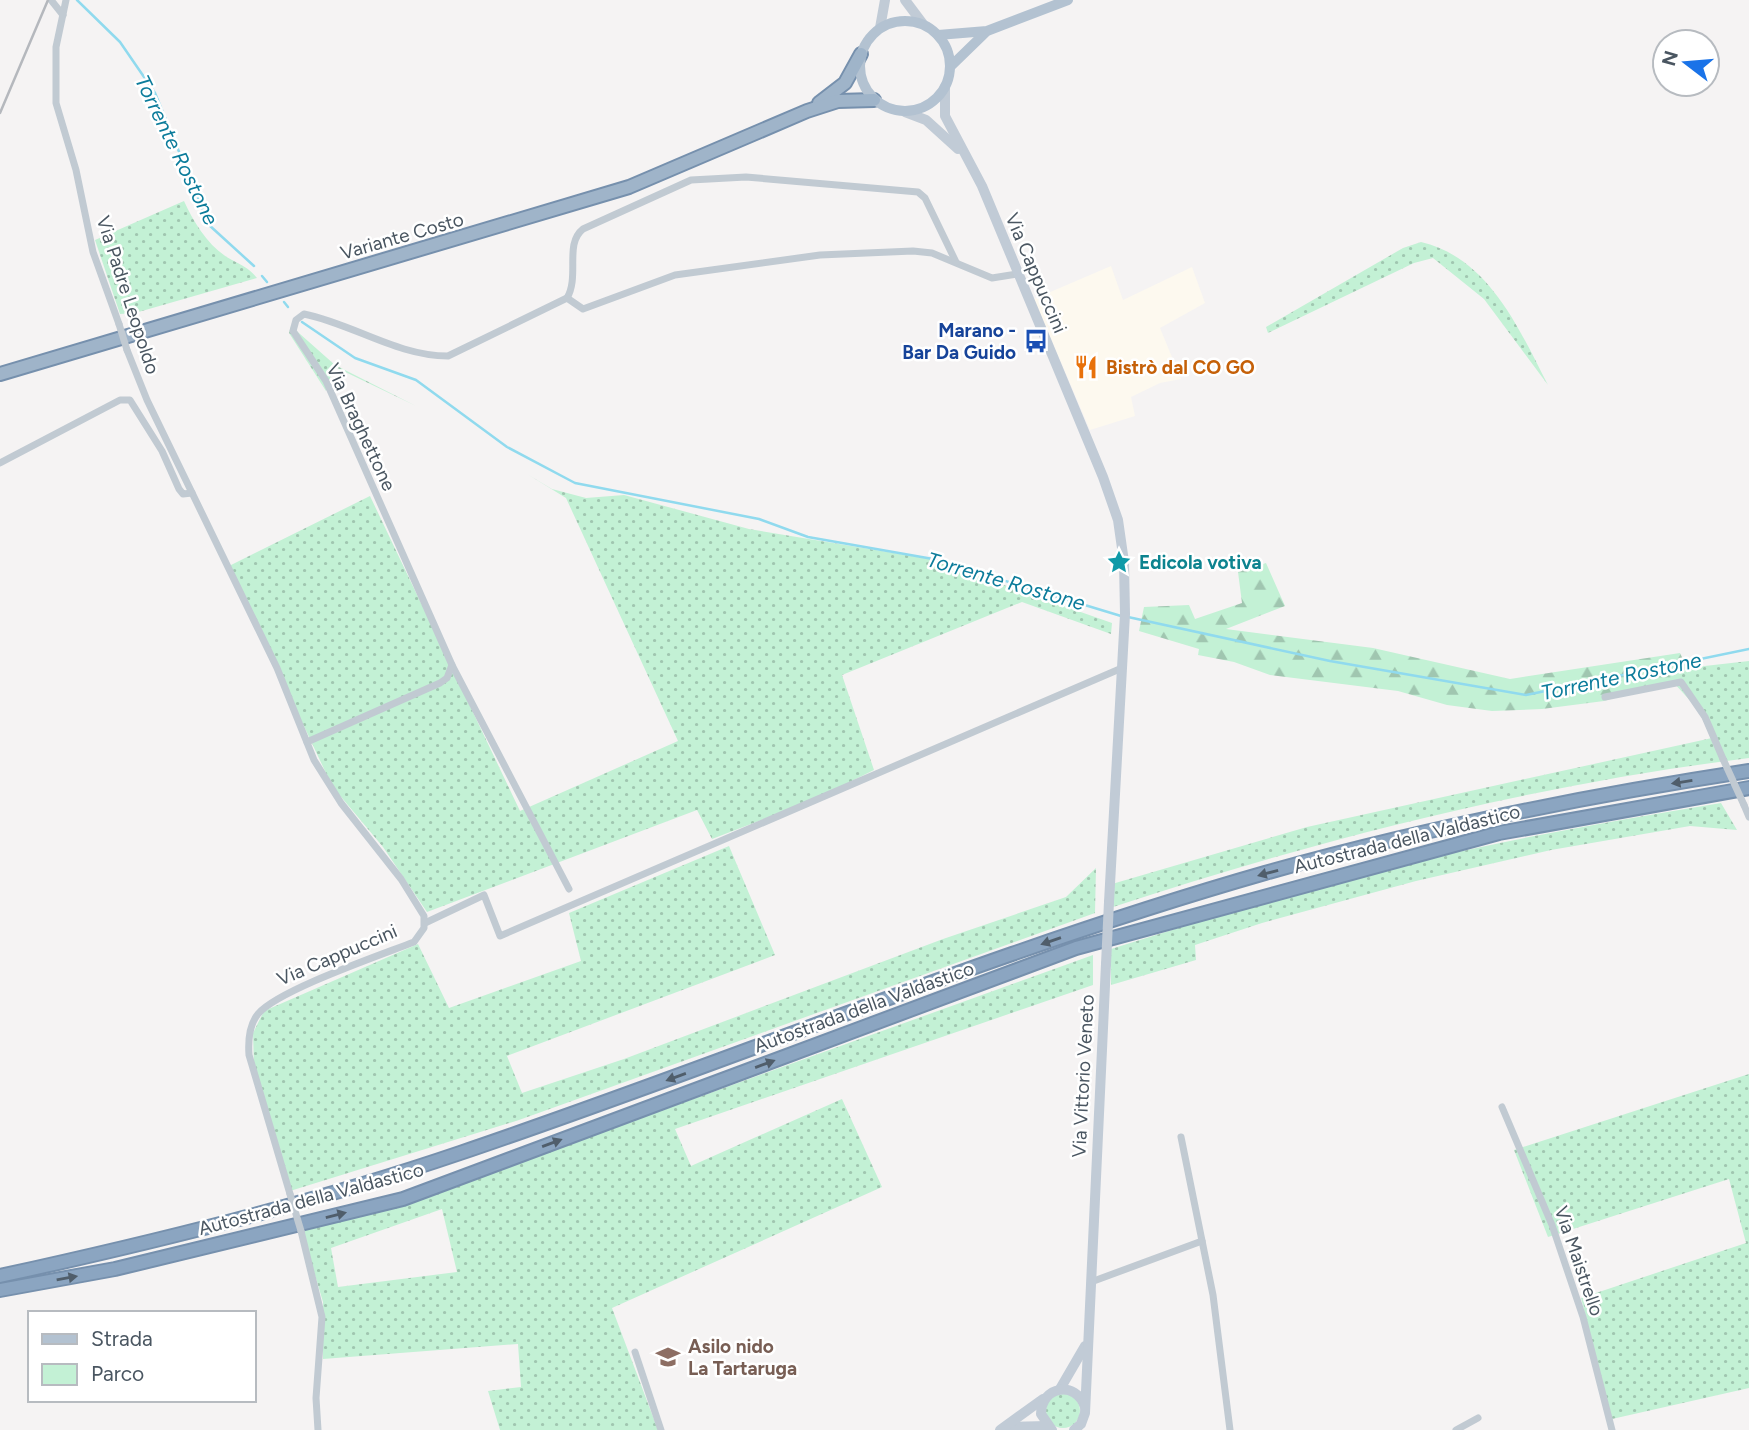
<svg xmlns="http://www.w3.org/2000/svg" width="1749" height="1430" viewBox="0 0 1749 1430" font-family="Figtree,sans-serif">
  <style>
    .commercial { fill: #fdf9ef }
    .green { fill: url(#green-dots); fill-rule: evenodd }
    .forest { fill: url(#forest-firs) }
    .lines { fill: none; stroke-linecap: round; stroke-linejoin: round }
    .stream { stroke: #90daee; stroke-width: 2.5 }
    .trunk-casing { stroke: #7690ad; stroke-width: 16 }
    .motorway-casing { stroke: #7690ad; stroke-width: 16 }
    .minor { stroke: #c1cad2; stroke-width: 7 }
    .secondary { stroke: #c1cbd6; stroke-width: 10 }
    .primary { stroke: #b3c2d1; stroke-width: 10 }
    .trunk { stroke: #9fb4c9; stroke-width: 12 }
    .motorway { stroke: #8ba5c1; stroke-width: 12 }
    .rail { stroke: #b5b8bd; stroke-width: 2.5 }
    .minor-bridge { stroke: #c1cad2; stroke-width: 7 }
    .secondary-bridge { stroke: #c1cbd6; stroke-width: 10 }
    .oneway { fill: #505e6b }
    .labels { text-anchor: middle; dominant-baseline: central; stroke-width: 5; stroke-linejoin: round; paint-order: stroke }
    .street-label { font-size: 19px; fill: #4a5661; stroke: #fff }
    .transit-label { font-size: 19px; font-weight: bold; fill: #164399; stroke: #fff; text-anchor: end }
    .food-label { font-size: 19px; font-weight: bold; fill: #c56008; stroke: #fff; text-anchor: start }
    .culture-label { font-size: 19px; font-weight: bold; fill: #0d838f; stroke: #fff; text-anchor: start }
    .education-label { font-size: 19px; font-weight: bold; fill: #785e54; stroke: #fff; text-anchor: start }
    .water-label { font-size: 21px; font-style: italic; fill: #0c7c9b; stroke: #fff }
  </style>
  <defs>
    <pattern id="green-dots" width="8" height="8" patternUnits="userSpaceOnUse" patternTransform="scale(1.75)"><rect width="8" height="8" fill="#c3f1d5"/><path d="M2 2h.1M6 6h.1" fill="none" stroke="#a0c6b0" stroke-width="1.8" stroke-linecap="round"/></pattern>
    <pattern id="forest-firs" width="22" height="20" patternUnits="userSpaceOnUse" patternTransform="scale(1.75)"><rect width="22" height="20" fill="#c3f1d5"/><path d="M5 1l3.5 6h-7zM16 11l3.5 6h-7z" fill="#a0c6b0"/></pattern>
  </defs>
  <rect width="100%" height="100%" fill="#f5f3f3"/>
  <path class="commercial" d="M1111,266L1123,300L1192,267L1205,303L1160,328L1181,379L1160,383L1131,397L1135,416L1090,430L1034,299Z"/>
  <g class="green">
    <path d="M184,201C194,223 210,249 232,260C243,266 249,268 257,278L135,313L120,314L95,240Z"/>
    <path d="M1421,242C1489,258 1519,329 1548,385L1484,299L1433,258L1414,263L1268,333L1266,327L1403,248Z"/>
    <path d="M291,326L335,365L416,406L337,368L331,375L326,391L289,333Z"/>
    <path d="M527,474L552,489L586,498L624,495L749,529L930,559L1112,623L1111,634L1022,602L842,675L874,770L816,799L712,839L697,810L427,912L383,847L332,786L229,566L370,496L520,811L678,741L566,498Z"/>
    <path d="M1749,661V758C1533,785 1319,839 1113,907L1112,884L1307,827L1712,738L1697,708L1672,681L1687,668Z"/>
    <path d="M1721,803L1737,830L1690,826L1551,850L1416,881L1262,923L1195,945L1196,960L1111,985V949C1211,918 1311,887 1413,862C1515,838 1618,820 1721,803Z"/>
    <path d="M729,846L775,955L507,1056L522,1093L624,1059L943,939L1066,897L1096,868L1095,913L519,1120L290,1191L254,1065L253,1033L264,1011L418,944L449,1008L581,961L569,913Z"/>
    <path d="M1093,955V985L675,1129L691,1166L842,1099L882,1187L612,1308L658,1430H500L488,1391L521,1387L518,1344L323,1359V1302L301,1228L541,1154ZM442,1209L457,1272L338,1287L331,1248Z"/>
    <path d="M1749,1074V1388L1612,1419L1581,1298L1746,1243L1729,1179L1548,1237L1514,1150Z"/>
    <circle cx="1063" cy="1411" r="17"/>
  </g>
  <path class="forest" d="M1266,563L1285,606L1226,629L1373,648L1510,679L1680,653L1687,668L1676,680L1604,701L1542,709L1492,711L1447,705L1398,691L1270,675L1234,662L1198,655L1199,649L1139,631L1144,607L1189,605L1195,619L1242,603L1238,572Z"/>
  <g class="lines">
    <g class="stream">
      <path d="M77,0L120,42L155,93L209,225L254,266"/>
      <path d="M262,276L267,282"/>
      <path d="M284,302L288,307"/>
      <path d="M302,322L355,358L416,380L507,447L575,483L759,519L808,537L933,559L1121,616"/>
      <path d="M1128,617L1330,661L1526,695L1749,649"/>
    </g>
    <g class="trunk-casing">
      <g id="trunk">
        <path d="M819,103L845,83L861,54"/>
        <path d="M0,374L629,187L807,111L838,101L874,100"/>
      </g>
    </g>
    <g class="motorway-casing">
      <g id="motorway">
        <path d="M0,1276C155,1242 310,1204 460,1153C729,1062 992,951 1265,873C1424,828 1586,796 1749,771"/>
        <path d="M0,1290L115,1269L403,1199L1076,948L1499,833L1749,788"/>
      </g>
    </g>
    <g class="minor">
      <path d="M51,0L63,15"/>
      <path d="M66,0L56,47V103L76,170L93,252L119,324"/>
      <path d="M567,298L583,309L675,275L820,255L913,251L932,253L992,278L1017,274"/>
      <path d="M127,350L147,400L277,668L314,760L341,803L401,879L424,916V928L414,942C381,955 278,990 258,1014C249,1025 248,1041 249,1055L290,1194"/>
      <path d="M0,463L120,400H130L162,451L179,489L183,494L192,493"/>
      <path d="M452,665L569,889"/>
      <path d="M1605,697L1681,682L1705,717L1723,759"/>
      <path d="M307,742L440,683L447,678L452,665L326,381L293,331L296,320L304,314C353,324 397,356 448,356L567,298C580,276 564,244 583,229L691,180L746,177L918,192L925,198L956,262"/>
      <path d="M1744,805L1749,817"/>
      <path d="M425,923L484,895L500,936L1122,668"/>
      <path d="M1502,1107L1552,1225L1583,1317L1612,1430"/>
      <path d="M1181,1137L1213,1295L1230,1430"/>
      <path d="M301,1231L322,1317L316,1398L318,1430"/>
      <path d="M1091,1282L1202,1241"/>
      <path d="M635,1352L661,1430"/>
      <path d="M1456,1430L1478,1418"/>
    </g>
    <g class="secondary">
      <path d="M905,0L923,24"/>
      <path d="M880,28L885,0"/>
      <path d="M945,87V116L982,186L1103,477L1118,520L1124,562L1125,614L1109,902"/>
      <path d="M905,112L926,120L958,149"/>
      <path d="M1060,1389L1085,1346"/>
      <path d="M1008,1427L1047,1426"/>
      <path d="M1000,1430L1043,1399"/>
      <path d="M1052,1430L1041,1414C1041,1386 1076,1380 1085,1407"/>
      <path d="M1074,1430L1081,1424L1085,1413L1106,964"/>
    </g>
    <g class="primary">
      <circle cx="905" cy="66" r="45"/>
      <path d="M938,35L987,31L1068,0"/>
      <path d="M950,67L985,33"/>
    </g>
    <use href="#trunk" class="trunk"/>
    <use href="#motorway" class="motorway"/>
    <path class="rail" d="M0,113L48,0"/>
    <g class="minor-bridge">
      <path d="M119,324L127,350"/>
      <path d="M1723,759L1744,805"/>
      <path d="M290,1194L301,1231"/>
    </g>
    <path class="secondary-bridge" d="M1106,964L1109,902"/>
  </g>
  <defs><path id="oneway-solid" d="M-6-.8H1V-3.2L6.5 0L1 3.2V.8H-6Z" transform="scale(1.75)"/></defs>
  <g class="oneway">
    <use href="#oneway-solid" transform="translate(1682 782) rotate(171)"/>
    <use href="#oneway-solid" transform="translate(1268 873) rotate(165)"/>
    <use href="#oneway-solid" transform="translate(1051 941) rotate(161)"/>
    <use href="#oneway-solid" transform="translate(765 1064) rotate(-20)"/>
    <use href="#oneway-solid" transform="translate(676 1077) rotate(160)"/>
    <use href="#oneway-solid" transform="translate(552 1143) rotate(-20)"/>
    <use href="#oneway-solid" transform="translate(336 1215) rotate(-14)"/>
    <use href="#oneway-solid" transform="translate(67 1278) rotate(-10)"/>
  </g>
  <defs>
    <g id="bus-bare" transform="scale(1.89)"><path d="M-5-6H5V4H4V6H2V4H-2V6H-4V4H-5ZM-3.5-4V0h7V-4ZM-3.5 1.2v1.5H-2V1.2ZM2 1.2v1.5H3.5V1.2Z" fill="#1a4fb4" stroke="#fff" stroke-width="2.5" paint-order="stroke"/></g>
    <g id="restaurant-bare" transform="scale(1.89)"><path d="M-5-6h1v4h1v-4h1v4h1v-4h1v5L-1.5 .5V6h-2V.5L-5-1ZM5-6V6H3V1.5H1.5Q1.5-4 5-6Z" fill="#e8710a" stroke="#fff" stroke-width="2.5" paint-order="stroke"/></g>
    <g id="sight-bare" transform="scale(1.89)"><path d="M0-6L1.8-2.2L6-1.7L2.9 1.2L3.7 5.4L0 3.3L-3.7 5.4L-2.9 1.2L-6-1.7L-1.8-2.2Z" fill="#0f9aa8" stroke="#fff" stroke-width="2.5" paint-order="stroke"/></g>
    <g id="school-bare" transform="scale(1.89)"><path d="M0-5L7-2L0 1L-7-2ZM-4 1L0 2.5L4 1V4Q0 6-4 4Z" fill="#8d6e63" stroke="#fff" stroke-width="2.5" paint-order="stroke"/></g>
  </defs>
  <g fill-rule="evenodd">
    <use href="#bus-bare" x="1036" y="341"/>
    <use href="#restaurant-bare" x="1086" y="367"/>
    <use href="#sight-bare" x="1119" y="562"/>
    <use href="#school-bare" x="668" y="1357"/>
  </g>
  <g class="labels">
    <g class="street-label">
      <text transform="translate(402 236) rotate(-16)">Variante Costo</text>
      <text transform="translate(1036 273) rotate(67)">Via Cappuccini</text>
      <text transform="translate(128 295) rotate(72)">Via Padre Leopoldo</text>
      <text transform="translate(361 427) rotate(65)">Via Braghettone</text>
      <text transform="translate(1407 839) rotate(-14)">Autostrada della Valdastico</text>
      <text transform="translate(337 955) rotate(-23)">Via Cappuccini</text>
      <text transform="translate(864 1007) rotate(-20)">Autostrada della Valdastico</text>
      <text transform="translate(1083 1076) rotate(-87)">Via Vittorio Veneto</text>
      <text transform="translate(311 1199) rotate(-15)">Autostrada della Valdastico</text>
      <text transform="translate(1579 1261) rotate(71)">Via Maistrello</text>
    </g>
    <g class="transit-label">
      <text x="1016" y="330">Marano -<tspan x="1016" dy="22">Bar Da Guido</tspan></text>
    </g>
    <g class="food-label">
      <text x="1106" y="367">Bistrò dal CO GO</text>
    </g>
    <g class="culture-label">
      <text x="1139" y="562">Edicola votiva</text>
    </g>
    <g class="education-label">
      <text x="688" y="1346">Asilo nido<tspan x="688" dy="22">La Tartaruga</tspan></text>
    </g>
    <g class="water-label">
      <text transform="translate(177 150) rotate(64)">Torrente Rostone</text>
      <text transform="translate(1006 581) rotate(16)">Torrente Rostone</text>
      <text transform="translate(1621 676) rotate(-12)">Torrente Rostone</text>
    </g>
  </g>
  <rect x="28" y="1311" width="228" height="91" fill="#ffffff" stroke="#b7bbc0" stroke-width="2"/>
  <rect x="42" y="1334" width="35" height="10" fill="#b3c2d1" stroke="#b7bbc0" stroke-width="2"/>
  <text x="91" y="1346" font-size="21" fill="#4a5661">Strada</text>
  <rect x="42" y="1364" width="35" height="21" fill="#c3f1d5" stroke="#b7bbc0" stroke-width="2"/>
  <text x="91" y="1381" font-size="21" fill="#4a5661">Parco</text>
  <g transform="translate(1686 63) rotate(286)"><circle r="33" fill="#ffffff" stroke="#b7bbc0" stroke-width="2"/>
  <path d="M0-5L12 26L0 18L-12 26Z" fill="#1a73e8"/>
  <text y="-10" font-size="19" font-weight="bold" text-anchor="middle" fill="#4a5661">N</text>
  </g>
</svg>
